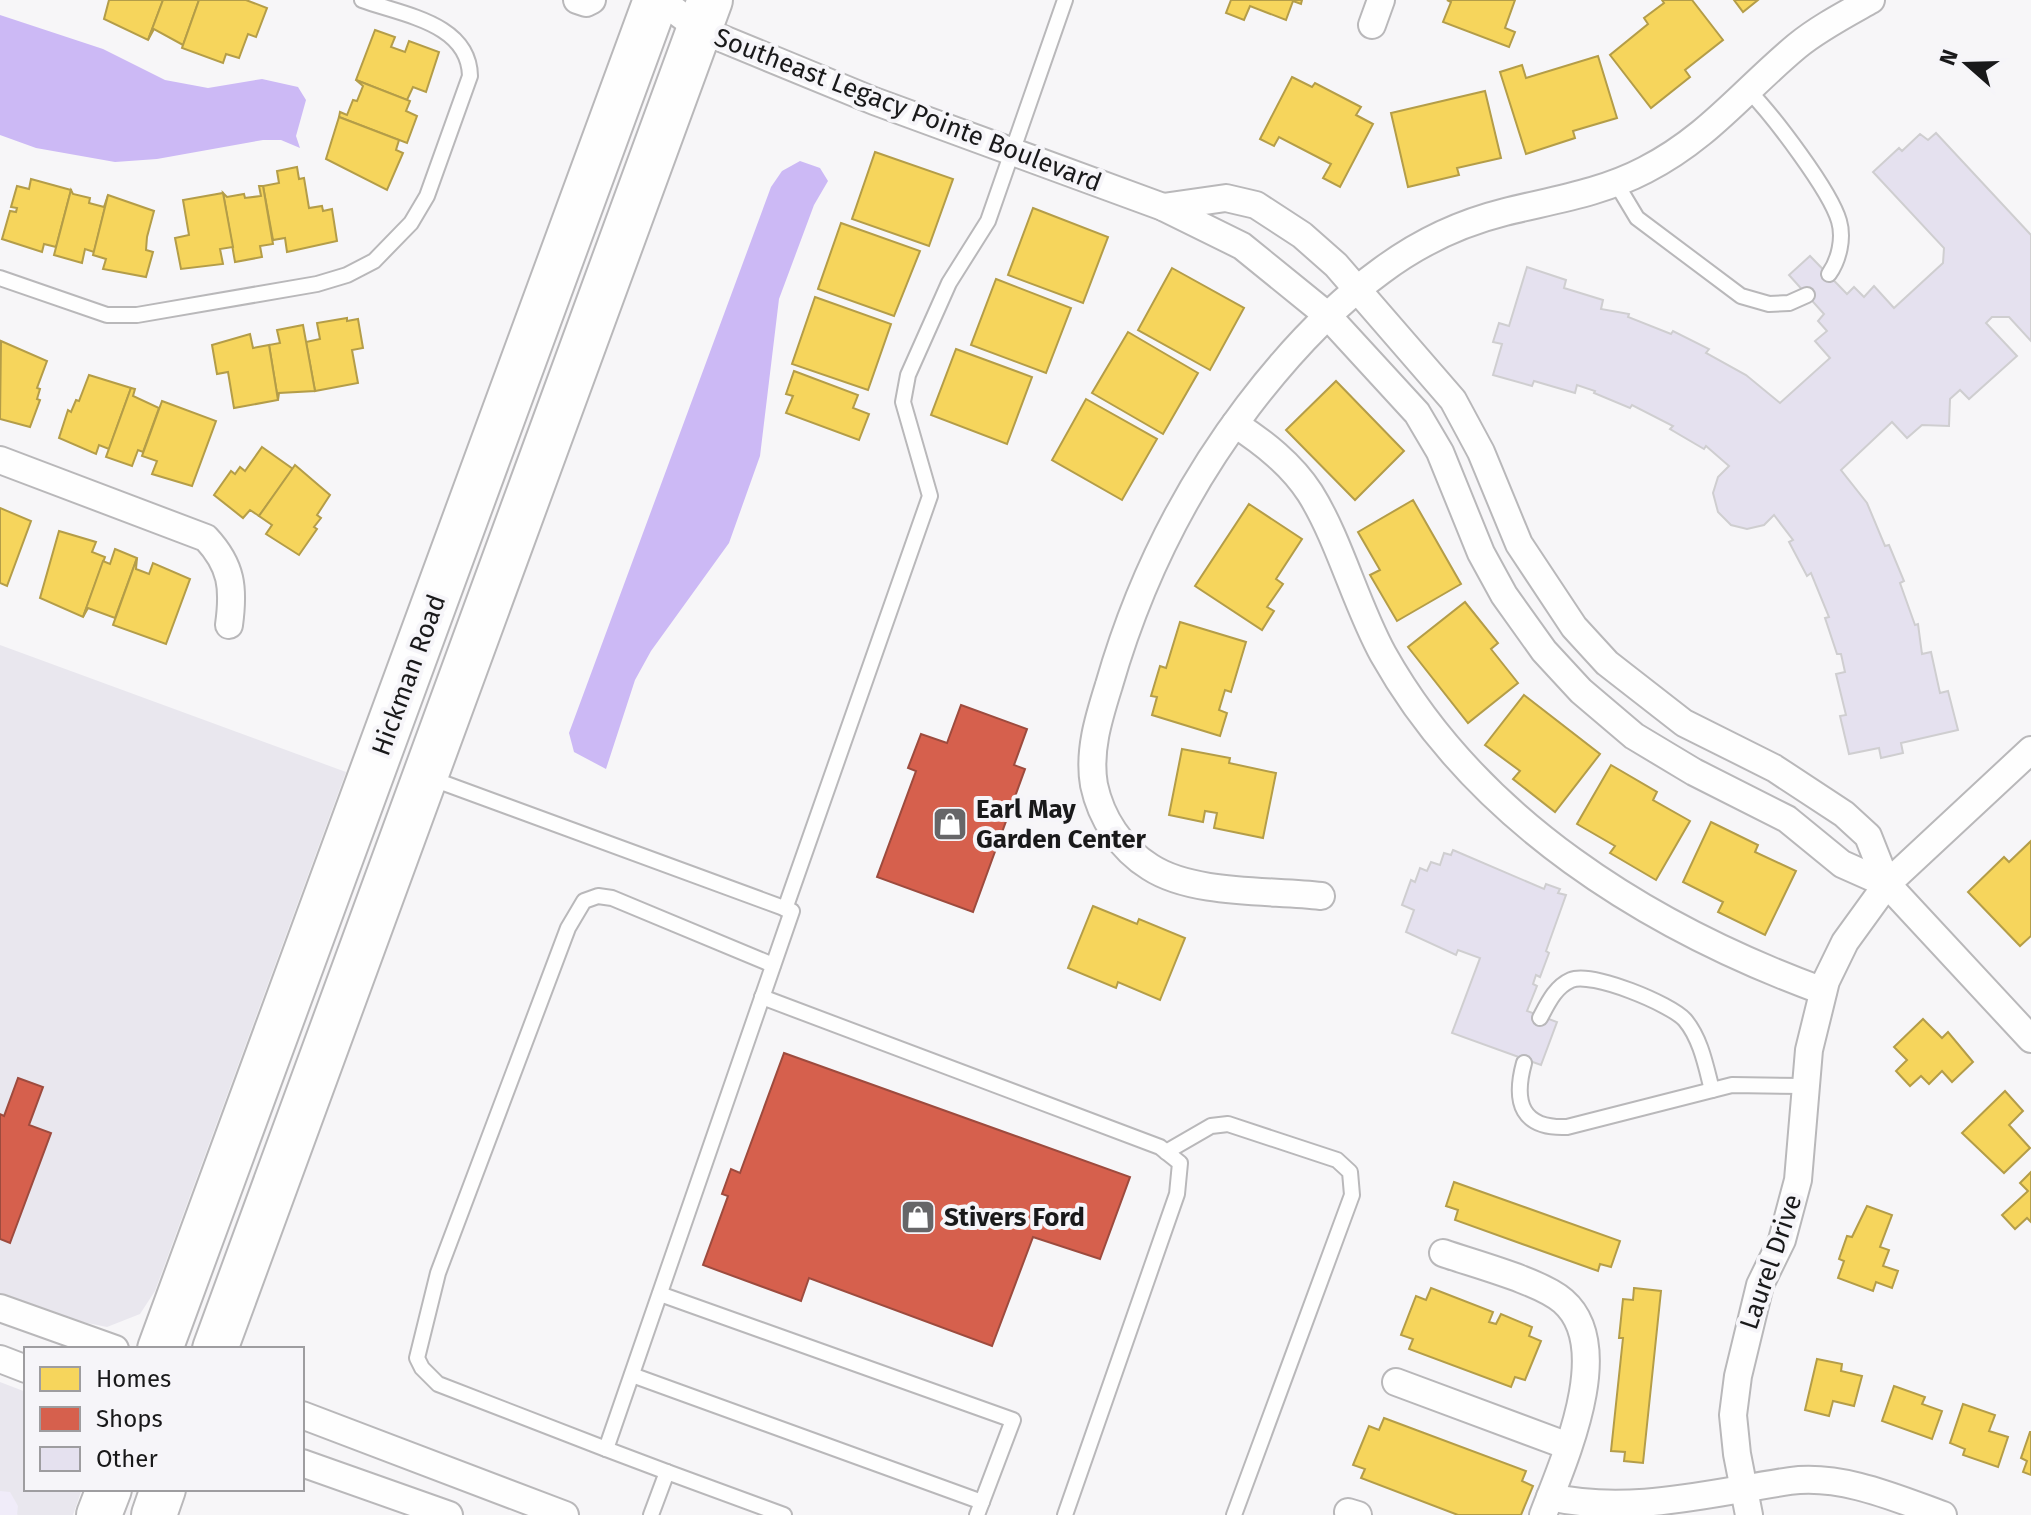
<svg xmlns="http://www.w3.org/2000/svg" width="2031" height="1515" viewBox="0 0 2031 1515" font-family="'Fira Sans',sans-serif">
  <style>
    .built { fill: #e9e7ee }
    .green { fill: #f0ecf9 }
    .water { fill: #ccb9f5 }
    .homes { fill: #f6d55c; stroke: #b49d48; stroke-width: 2 }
    .shops { fill: #d6604d; stroke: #9d4b3e; stroke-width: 2 }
    .building { fill: #e5e1ef; stroke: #cfced0; stroke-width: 2 }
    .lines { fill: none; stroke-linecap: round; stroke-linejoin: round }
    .service-casing { stroke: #b9b8ba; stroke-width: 18 }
    .minor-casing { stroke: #b9b8ba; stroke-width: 30 }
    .trunk-casing { stroke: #b9b8ba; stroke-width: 48 }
    .service { stroke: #fefefe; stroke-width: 14 }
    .minor { stroke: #fefefe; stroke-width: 26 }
    .trunk { stroke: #fefefe; stroke-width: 44 }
    .labels { text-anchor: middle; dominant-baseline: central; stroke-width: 8; stroke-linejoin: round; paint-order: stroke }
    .street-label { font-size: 26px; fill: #19191a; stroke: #f6f5f9 }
    .poi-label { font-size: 26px; font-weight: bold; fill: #19191a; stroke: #f6f5f9; text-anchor: start }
  </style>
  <rect width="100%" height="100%" fill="#f7f6f8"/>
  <g class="built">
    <path d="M0,645L346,772L155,1291L140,1314L107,1327L48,1315L0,1298Z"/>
    <path d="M0,1382L26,1392V1489H82L73,1515H18L0,1508Z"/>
  </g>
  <path class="green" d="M0,1491L10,1492L18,1506L17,1515H0Z"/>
  <g class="water">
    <path d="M0,15L103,49L165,80L208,88L262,79L298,87L306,100L296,136L300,148L281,140H263L157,159L115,162L36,148L0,135Z"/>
    <path d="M800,161L820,168L828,181L814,205L779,299L760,456L729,543L651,651L635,680L606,769L574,752L569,733L771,187L782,171Z"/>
  </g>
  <g class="homes">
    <path d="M109,0H163L148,40L104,19Z"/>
    <path d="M163,0H199L183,45L154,29L148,40Z"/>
    <path d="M199,0H246L267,8L256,37L248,34L239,58L226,54L223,63L182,48Z"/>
    <path d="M1231,0H1302L1301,4L1293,1L1286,20L1250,6L1244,20L1226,13Z"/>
    <path d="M1447,0H1515L1505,28L1515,32L1509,47L1443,22L1451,2Z"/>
    <path d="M1662,0H1692L1723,40L1685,70L1690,77L1651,108L1610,55L1648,24L1644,18L1664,3Z"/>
    <path d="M1734,0H1758L1743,12Z"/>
    <path d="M375,30L395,37L391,47L405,52L409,41L439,52L426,92L413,87L407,100L356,80Z"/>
    <path d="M1598,56L1617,118L1573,131L1575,138L1526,154L1500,72L1522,65L1526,78Z"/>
    <path d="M1292,77L1312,87L1315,83L1361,107L1356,115L1373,124L1340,187L1323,178L1331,164L1279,137L1274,146L1260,139Z"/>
    <path d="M356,80L410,101L406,111L417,116L407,143L339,117L340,112L347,115L353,100L357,101L363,86Z"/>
    <path d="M1485,91L1501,158L1457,168L1459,175L1408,187L1391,113Z"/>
    <path d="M339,117L399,140L396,150L403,153L387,190L326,159Z"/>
    <path d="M875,152L953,179L929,246L852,219Z"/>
    <path d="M297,167L299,179L304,178L309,208L322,206L323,211L332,209L337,241L287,252L285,238L273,240L263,186L279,183L277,171Z"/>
    <path d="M31,179L71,190L56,247L44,244L42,252L2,239L10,211L16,212L17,208L11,207L17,186L29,189Z"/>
    <path d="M259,186H263L273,244L260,246L262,257L235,262L223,193L227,197L244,194L245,198L261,196Z"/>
    <path d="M71,190L73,194L90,198L89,203L104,207L108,195L94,252L85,249L82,263L54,255Z"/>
    <path d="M223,193L233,247L220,249L223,264L181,269L175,238L189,235L183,200Z"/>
    <path d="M108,195L154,211L147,237L146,250L153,252L146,277L103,269L106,259L93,255Z"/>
    <path d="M1033,208L1108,237L1083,303L1008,275Z"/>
    <path d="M841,223L920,251L894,316L818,289Z"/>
    <path d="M1172,268L1244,308L1210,370L1138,330Z"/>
    <path d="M996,279L1071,308L1046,373L971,345Z"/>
    <path d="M815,297L891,324L868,390L792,364Z"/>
    <path d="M347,318V321L358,319L363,348L352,350L358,383L315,391L306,342L320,339L317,323Z"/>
    <path d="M303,325L315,391L279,393L278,400L269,345L280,343L277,330Z"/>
    <path d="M1128,332L1198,373L1163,434L1092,393Z"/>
    <path d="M250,334L253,348L269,345L278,400L234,408L228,372L217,374L212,345Z"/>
    <path d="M1,341L47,361L37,388L40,389L37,399L40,400L30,427L0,419Z"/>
    <path d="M956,349L1032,377L1007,444L931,415Z"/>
    <path d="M794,371L858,395L853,408L869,414L859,440L786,413L793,396L786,394Z"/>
    <path d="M89,375L131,388L109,449L99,445L96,454L59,438L68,410L71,412L76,400L79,401Z"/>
    <path d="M1336,381L1404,451L1355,500L1286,430Z"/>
    <path d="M131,388L135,389L133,396L159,408L143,452L138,450L132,466L106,457Z"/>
    <path d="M1086,399L1157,439L1122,500L1052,460Z"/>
    <path d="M162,401L216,421L192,486L152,474L157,461L142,456Z"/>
    <path d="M262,447L293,469L259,516L250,510L243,518L214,495L231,471L235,474L240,467L245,471Z"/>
    <path d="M295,465L330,495L317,515L321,518L314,527L317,529L299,555L266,534L272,525L259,516Z"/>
    <path d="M1413,500L1461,584L1397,621L1370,575L1380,570L1358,532Z"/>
    <path d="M1249,504L1302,539L1276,579L1283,584L1267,607L1274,611L1262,630L1195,586Z"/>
    <path d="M0,508L31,521L7,586L0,583Z"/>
    <path d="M59,531L96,542L92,552L105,557L83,617L40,598Z"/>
    <path d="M115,549L137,558L115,618L88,608L83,617L103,561L110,564Z"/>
    <path d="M137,558L136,569L149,574L153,563L190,579L166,644L113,625Z"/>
    <path d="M1465,602L1498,643L1491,649L1518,683L1468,723L1408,647Z"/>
    <path d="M1180,622L1246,642L1231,692L1225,690L1219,710L1227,713L1220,736L1152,715L1157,697L1151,696L1160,666L1166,668Z"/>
    <path d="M1524,695L1600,754L1555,812L1513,779L1520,771L1485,745Z"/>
    <path d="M1182,749L1230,758L1229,763L1276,773L1263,838L1214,828L1217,813L1205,811L1203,822L1169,815Z"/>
    <path d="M1611,765L1657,792L1653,800L1690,821L1656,880L1610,853L1615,846L1577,824Z"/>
    <path d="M1711,822L1758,845L1755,852L1796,871L1765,935L1718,912L1723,902L1683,882Z"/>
    <path d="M2031,841V936L2020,946L1968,892L2004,857L2009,862Z"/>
    <path d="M1093,906L1137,924L1139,919L1185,938L1160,1000L1118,982L1116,988L1068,968Z"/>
    <path d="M1923,1019L1942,1038L1948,1032L1973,1062L1952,1082L1942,1071L1929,1084L1921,1076L1910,1086L1896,1071L1907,1060L1894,1047Z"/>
    <path d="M2005,1091L2023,1111L2009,1125L2030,1148L2004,1173L1962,1133Z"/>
    <path d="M2031,1172V1222L2027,1218L2015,1229L2002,1215L2028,1191L2020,1183Z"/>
    <path d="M1454,1182L1620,1241L1611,1267L1600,1264L1598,1271L1455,1220L1458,1210L1446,1206Z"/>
    <path d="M1867,1206L1892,1215L1880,1247L1889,1250L1883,1266L1898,1271L1892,1288L1876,1282L1873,1291L1838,1278L1844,1261L1839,1259L1847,1236L1852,1237Z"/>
    <path d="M1431,1288L1493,1312L1489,1322L1496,1324L1501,1314L1532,1327L1529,1336L1541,1341L1525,1380L1515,1377L1511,1387L1409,1349L1413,1339L1401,1335L1416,1296L1426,1300Z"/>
    <path d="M1634,1288L1661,1291L1643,1463L1624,1461L1625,1452L1611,1451L1623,1338H1619L1623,1299L1633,1300Z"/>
    <path d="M1817,1359L1842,1364L1841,1371L1862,1376L1854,1406L1833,1401L1829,1416L1805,1410Z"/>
    <path d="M1894,1386L1925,1397L1922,1404L1942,1411L1932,1439L1882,1421Z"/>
    <path d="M1963,1404L1995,1415L1989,1431L2008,1437L1998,1467L1963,1455L1965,1449L1950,1443Z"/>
    <path d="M1384,1418L1526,1471L1522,1481L1533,1486L1521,1515H1458L1361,1478L1365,1469L1353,1465L1369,1426L1379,1430Z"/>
    <path d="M2030,1432H2031V1475L2023,1472L2027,1461L2021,1458Z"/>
  </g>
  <g class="shops">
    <path d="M961,705L1027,729L1014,765L1025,769L973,912L877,877L916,771L908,768L921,734L947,743Z"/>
    <path d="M784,1053L1130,1177L1100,1259L1033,1237L992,1346L809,1278L801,1301L703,1265L728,1196L722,1194L731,1169L740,1173Z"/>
    <path d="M18,1078L43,1087L29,1125L51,1133L10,1243L0,1239V1114L4,1116Z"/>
  </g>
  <g class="building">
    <path d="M1936,133L2031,235V341L2009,317H1992L1986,323L2017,356L1969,399L1960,390L1950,399L1949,426L1922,425L1907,438L1892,422L1841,470L1867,503L1885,546L1889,545L1904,581L1900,583L1915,625L1918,624L1922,654L1931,652L1940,693L1948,691L1958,730L1901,743L1903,753L1881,758L1879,748L1849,754L1840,716L1846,715L1836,674L1845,672L1841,654H1837L1825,618L1829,617L1811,573L1807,576L1789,542L1793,540L1774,515L1764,525L1747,529L1731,525L1718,512L1713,493L1718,477L1729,466L1706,446L1704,449L1670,429L1673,426L1632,405L1630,408L1594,393L1595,391L1577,385L1575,393L1534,381L1532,386L1493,375L1502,344L1493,342L1499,323L1509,326L1527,267L1566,280L1564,288L1603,300L1601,309L1629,314L1628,317L1671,334L1673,331L1709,349L1706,353L1746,375L1780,403L1830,358L1815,341L1827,331L1818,321L1824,314L1789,275L1810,256L1847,294L1854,287L1864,297L1874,286L1894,308L1943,263L1944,248L1873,172L1899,148L1902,151L1920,134L1928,140Z"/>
    <path d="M1453,850L1544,889L1546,884L1560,889L1558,893L1566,895L1546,951L1549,953L1540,977L1536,975L1533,984L1537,986L1527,1011L1557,1022L1541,1065L1452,1033L1480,958L1458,950L1456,955L1406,932L1414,910L1402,905L1411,880L1415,882L1420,868L1427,871L1431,862L1440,865L1444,853L1451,855Z"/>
  </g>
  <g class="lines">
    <g class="service-casing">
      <g id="service">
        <path d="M1750,92C1773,116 1830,190 1839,221C1844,238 1839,260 1829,274"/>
        <path d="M1616,183L1637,218L1741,296L1769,304L1789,303L1807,295"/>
        <path d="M0,278L107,315H137L317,284L347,275L374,261L411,223L427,196L470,76C469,23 403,15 362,0"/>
        <path d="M430,778L792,911L606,1449L667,1472"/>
        <path d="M785,909L930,496L903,402L908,375L949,283L988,221L1065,0"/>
        <path d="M762,997L1160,1147L1180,1163L1177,1194L1065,1515"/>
        <path d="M1540,1018C1548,1003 1555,987 1571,980C1591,971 1671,1004 1685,1020C1701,1039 1706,1067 1712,1090"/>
        <path d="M1524,1063C1513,1103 1522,1129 1567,1127L1732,1085L1805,1086"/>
        <path d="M1166,1152L1211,1126L1228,1124L1337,1160L1350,1172L1352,1195L1234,1515"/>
        <path d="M660,1294L1013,1420L977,1515"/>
        <path d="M632,1375L982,1502"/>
        <path d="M606,1449L438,1384L422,1368L417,1358L438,1273L568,928L584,901L598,896L612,898L773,965"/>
        <path d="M651,1515L667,1472L784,1515"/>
      </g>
    </g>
    <g class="minor-casing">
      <g id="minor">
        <path d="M577,0L586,3L592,0"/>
        <path d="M661,0L699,29L874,101L1163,207L1242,246L1327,315L1417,413L1440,452L1481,553L1504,595L1544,651L1581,691L1634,736L1694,772L1787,819L1842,864L1887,884"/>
        <path d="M1372,25L1381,0"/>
        <path d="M1163,207L1226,198L1256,205L1302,235L1336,265L1453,400L1481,452L1519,544L1574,627L1607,663L1684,723L1774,768L1844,814L1868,836L1887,884L2031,1039"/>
        <path d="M1235,424C1264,443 1291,464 1310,493C1339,539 1356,605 1383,654C1476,820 1648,927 1823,991"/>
        <path d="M0,460L206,538C232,566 234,588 229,625"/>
        <path d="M1321,896C1270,890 1193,895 1150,867C1121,849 1101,818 1094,785C1088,751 1099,717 1109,685C1138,584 1185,489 1248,406C1286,356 1330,308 1381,271C1417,244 1461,223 1505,212C1553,200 1601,193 1645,170C1708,138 1744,90 1797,46C1819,28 1846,14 1871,0"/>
        <path d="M1443,1253C1474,1264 1540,1281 1563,1301C1616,1347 1563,1462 1543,1515"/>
        <path d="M0,1308L115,1349"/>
        <path d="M0,1359L26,1369"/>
        <path d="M1396,1382L1568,1446"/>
        <path d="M302,1415L565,1515"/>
        <path d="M302,1463L449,1515"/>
        <path d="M1550,1497C1630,1515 1709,1493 1790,1481C1841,1474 1896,1498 1943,1515"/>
        <path d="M1348,1512L1358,1515"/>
        <path d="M1749,1515L1737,1454L1733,1415L1738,1376L1760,1285L1782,1240L1798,1180L1809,1050L1826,981L1845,942L1887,884L2031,750"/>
      </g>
    </g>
    <g class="trunk-casing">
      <g id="trunk">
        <path d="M160,1349L656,0"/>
        <path d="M215,1349L710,0"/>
        <path d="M99,1515L109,1489"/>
        <path d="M154,1515L163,1489"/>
      </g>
    </g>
    <use href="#service" class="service"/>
    <use href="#minor" class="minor"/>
    <use href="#trunk" class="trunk"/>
  </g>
  <defs>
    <g id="shop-square" transform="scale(1.8)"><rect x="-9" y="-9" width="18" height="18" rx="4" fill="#676668" stroke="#f6f5f9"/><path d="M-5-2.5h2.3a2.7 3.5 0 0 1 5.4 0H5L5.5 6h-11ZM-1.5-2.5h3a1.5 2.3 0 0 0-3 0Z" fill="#fff"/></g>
  </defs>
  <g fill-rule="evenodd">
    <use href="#shop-square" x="950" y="824"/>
    <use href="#shop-square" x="918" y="1217"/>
  </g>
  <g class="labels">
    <g class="street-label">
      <text transform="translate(908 110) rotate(21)">Southeast Legacy Pointe Boulevard</text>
      <text transform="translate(409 675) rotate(-70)">Hickman Road</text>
      <text transform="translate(1771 1262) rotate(-71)">Laurel Drive</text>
    </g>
    <g class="poi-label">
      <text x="976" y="809">Earl May<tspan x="976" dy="30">Garden Center</tspan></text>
      <text x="944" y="1217">Stivers Ford</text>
    </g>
  </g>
  <rect x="24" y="1347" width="280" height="144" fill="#f6f5f9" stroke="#9e9da0" stroke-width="2"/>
  <rect x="40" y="1367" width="40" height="24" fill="#f6d55c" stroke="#9e9da0" stroke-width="2"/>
  <text x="96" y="1387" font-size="24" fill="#19191a">Homes</text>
  <rect x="40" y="1407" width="40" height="24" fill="#d6604d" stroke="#9e9da0" stroke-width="2"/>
  <text x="96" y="1427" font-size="24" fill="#19191a">Shops</text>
  <rect x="40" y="1447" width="40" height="24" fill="#e5e1ef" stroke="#9e9da0" stroke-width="2"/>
  <text x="96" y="1467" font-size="24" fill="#19191a">Other</text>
  <g transform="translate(1967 64) rotate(290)" stroke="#f6f5f9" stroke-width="6" paint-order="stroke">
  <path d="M0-6L14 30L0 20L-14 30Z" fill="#19191a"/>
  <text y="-12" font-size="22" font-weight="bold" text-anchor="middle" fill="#19191a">N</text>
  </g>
</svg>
